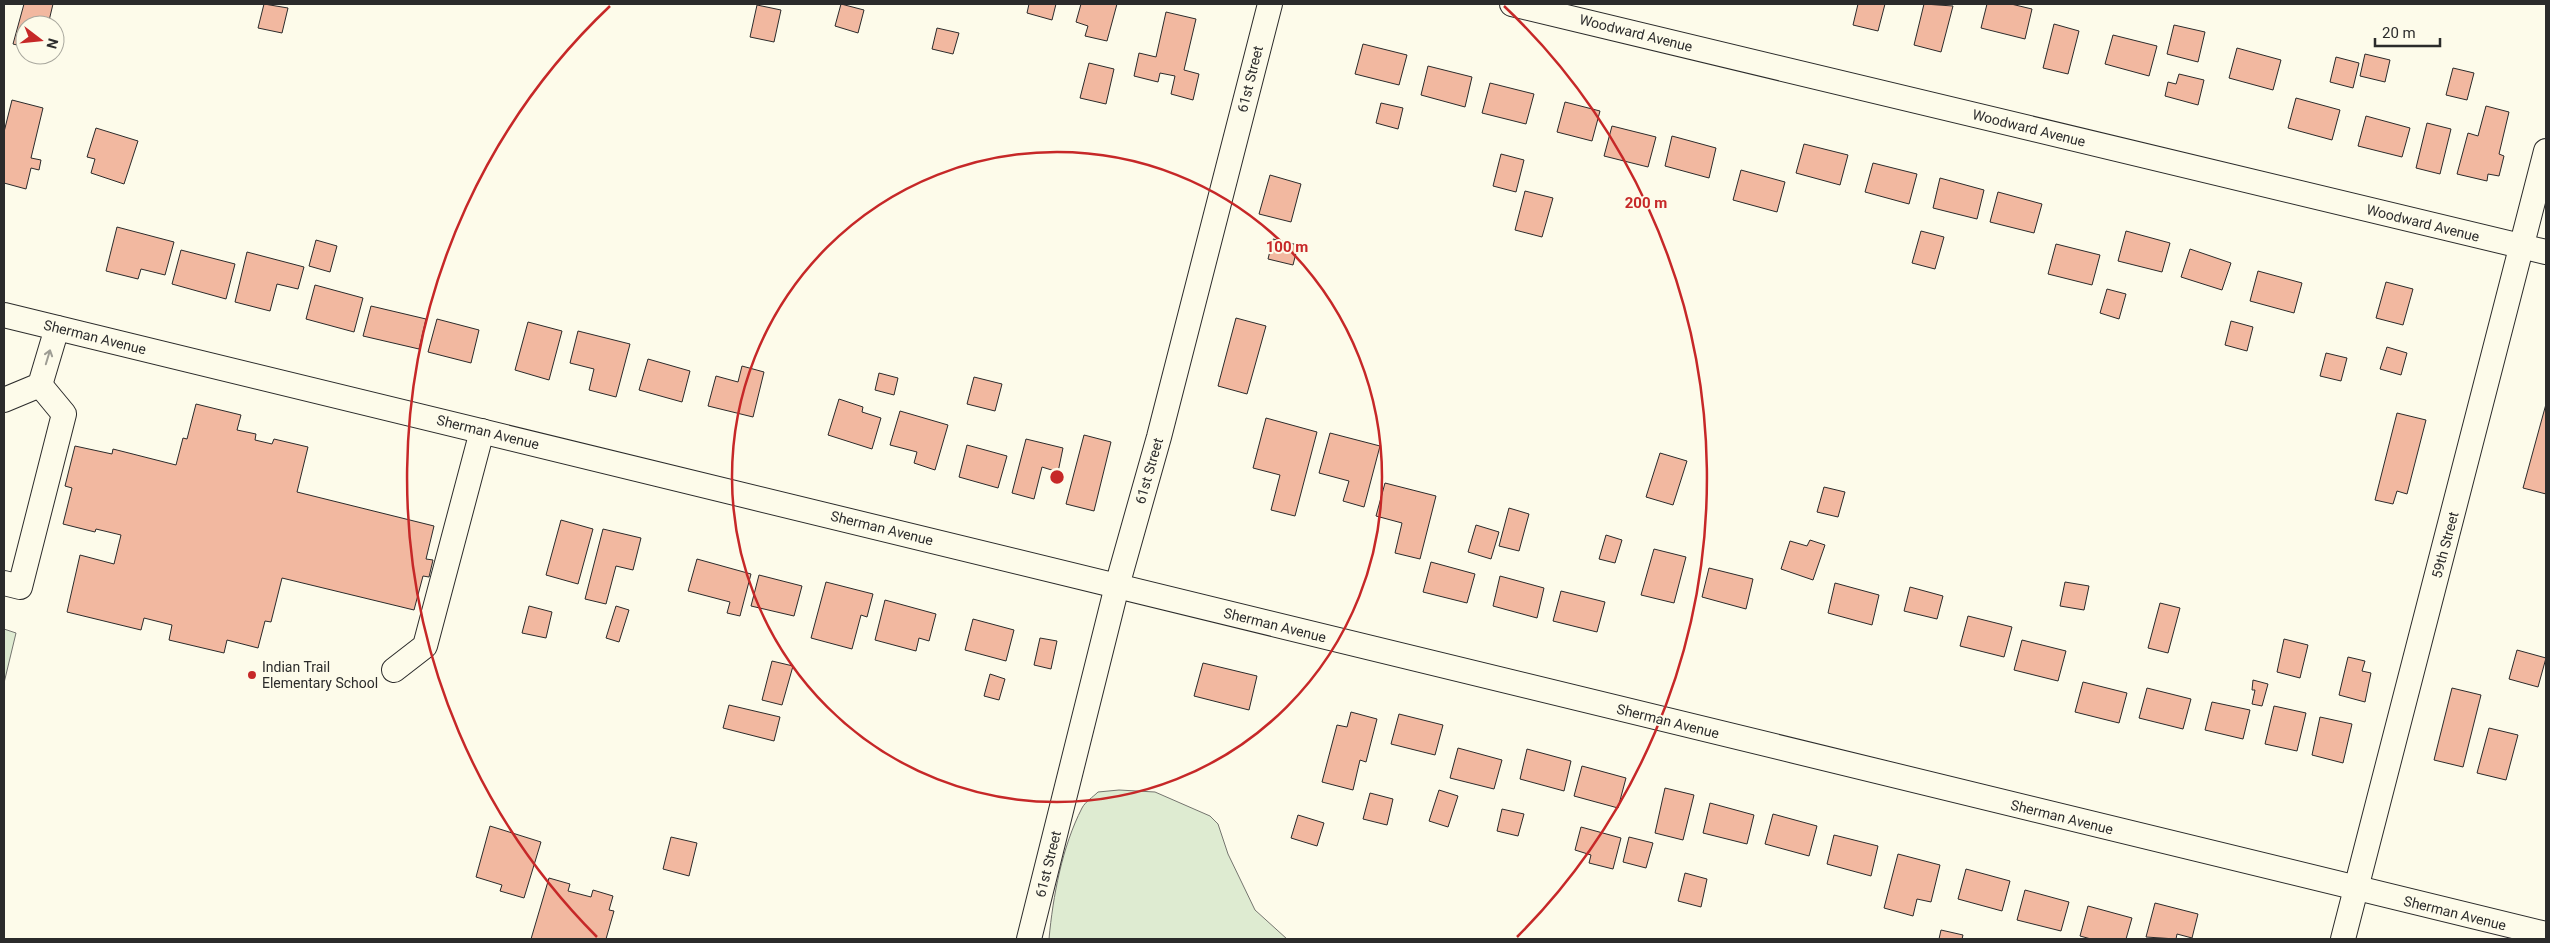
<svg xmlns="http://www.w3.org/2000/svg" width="2550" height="943" viewBox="0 0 2550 943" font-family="Roboto,sans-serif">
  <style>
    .green { fill: #deebd1; stroke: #74746e }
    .building { fill: #f2b8a0; stroke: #2b2b2b }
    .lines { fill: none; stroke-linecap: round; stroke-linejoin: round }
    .minor-casing { stroke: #2b2b2b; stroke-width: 26 }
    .minor { stroke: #fdfbea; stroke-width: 24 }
    .oneway { stroke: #9e9d94 }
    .ring { fill: none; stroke: #c62828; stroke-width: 2.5 }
    .poi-dot { fill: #c62828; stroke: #fdfbea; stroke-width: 2 }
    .labels { text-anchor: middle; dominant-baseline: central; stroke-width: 4; stroke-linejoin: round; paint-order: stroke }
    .street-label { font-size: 14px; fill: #2b2b2b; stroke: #fdfbea }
    .poi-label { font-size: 14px; fill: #2b2b2b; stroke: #fdfbea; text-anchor: start }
    .centre { fill: #c62828; stroke: #fdfbea; stroke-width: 2.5 }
    .ring-label { font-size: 15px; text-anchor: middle; font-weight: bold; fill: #c62828; stroke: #fdfbea; stroke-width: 4; stroke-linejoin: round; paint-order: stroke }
  </style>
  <rect width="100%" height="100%" fill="#fdfbea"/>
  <g class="green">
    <path d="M4,629L16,633L4,683Z"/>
    <path d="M1119,790L1155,792L1210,816L1218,824L1228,854L1255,910L1287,939H1049C1053,896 1062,847 1082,808C1085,802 1093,797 1098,792Z"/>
  </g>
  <g class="building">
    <path d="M24,4H53L48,25H25V47L13,44Z"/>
    <path d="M264,4L288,8L282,33L258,28Z"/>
    <path d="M841,4L864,10L858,33L835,26Z"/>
    <path d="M1029,4H1056L1052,20L1027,13Z"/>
    <path d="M1081,4H1117L1107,41L1085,36L1088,26L1076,22Z"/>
    <path d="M1858,4H1885L1878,31L1853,25Z"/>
    <path d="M1924,4L1953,6L1941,52L1914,45Z"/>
    <path d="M1987,4H2011L2032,9L2025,39L1981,28Z"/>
    <path d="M757,5L781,10L774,42L750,37Z"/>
    <path d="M1166,12L1196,19L1184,70L1199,74L1193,100L1171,94L1175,76L1160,73L1158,82L1134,76L1139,53L1156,57Z"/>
    <path d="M2054,24L2079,31L2068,74L2043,68Z"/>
    <path d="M2174,25L2205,32L2198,62L2167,54Z"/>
    <path d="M937,28L959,33L953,54L932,49Z"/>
    <path d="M2113,35L2157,46L2149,76L2105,64Z"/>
    <path d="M1363,44L1407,55L1399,85L1355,74Z"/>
    <path d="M2237,48L2281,60L2273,90L2229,78Z"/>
    <path d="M2365,54L2390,60L2385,82L2360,76Z"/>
    <path d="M2336,57L2359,63L2353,88L2330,82Z"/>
    <path d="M1089,63L1114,69L1106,104L1080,98Z"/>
    <path d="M1428,66L1472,77L1465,107L1421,95Z"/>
    <path d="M2453,68L2474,73L2467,100L2446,95Z"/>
    <path d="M2179,74L2204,80L2198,105L2165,96L2168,82L2176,84Z"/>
    <path d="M1490,83L1534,94L1526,124L1482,113Z"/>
    <path d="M2296,98L2340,110L2332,140L2288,128Z"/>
    <path d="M12,100L43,108L31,158L41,160L39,170L31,168L26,189L4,183V132Z"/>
    <path d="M1565,102L1600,111L1592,141L1557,132Z"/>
    <path d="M1381,103L1403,108L1398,129L1376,123Z"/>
    <path d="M2486,106L2509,112L2499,154L2504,156L2499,176L2488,174L2487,181L2457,174L2468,133L2478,136Z"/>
    <path d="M2366,116L2410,128L2402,157L2358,146Z"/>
    <path d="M2427,123L2451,129L2440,174L2416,168Z"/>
    <path d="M1612,126L1656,137L1648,167L1604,156Z"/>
    <path d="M96,128L138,141L124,184L91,173L95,159L87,157Z"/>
    <path d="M1672,136L1716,148L1709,178L1665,166Z"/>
    <path d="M1804,144L1848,155L1840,185L1796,173Z"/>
    <path d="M1501,154L1524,160L1516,192L1493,186Z"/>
    <path d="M1873,163L1917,174L1909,204L1865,192Z"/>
    <path d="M1741,170L1785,182L1777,212L1733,200Z"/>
    <path d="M1270,175L1301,184L1291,222L1259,214Z"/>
    <path d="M1940,178L1984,190L1977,219L1933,208Z"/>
    <path d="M1525,191L1553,198L1542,237L1515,230Z"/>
    <path d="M1998,192L2042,204L2034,233L1990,222Z"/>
    <path d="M117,227L174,242L165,275L141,269L138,279L106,271Z"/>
    <path d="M1921,231L1944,237L1935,269L1912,263Z"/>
    <path d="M2126,231L2170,243L2162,272L2118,261Z"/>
    <path d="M1273,239L1298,245L1293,265L1268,259Z"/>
    <path d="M316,240L337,246L330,272L309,266Z"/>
    <path d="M2056,244L2100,255L2092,285L2048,274Z"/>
    <path d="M2190,249L2231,263L2222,290L2181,277Z"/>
    <path d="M181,250L235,264L226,299L172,284Z"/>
    <path d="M247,252L304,267L298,289L277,284L270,311L235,302Z"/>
    <path d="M2258,271L2302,283L2294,313L2250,301Z"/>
    <path d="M2386,282L2413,289L2403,325L2376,318Z"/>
    <path d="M315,285L363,298L354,332L306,319Z"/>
    <path d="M2107,289L2126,294L2119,319L2100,313Z"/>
    <path d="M371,306L426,319L419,349L363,336Z"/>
    <path d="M1236,318L1266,326L1247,394L1218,386Z"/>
    <path d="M437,319L479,330L471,363L428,352Z"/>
    <path d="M2231,321L2253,327L2247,351L2225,345Z"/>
    <path d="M528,322L562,331L549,380L515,370Z"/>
    <path d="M578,331L630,344L616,397L589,390L594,369L570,363Z"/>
    <path d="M2387,347L2407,353L2401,375L2380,369Z"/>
    <path d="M2326,353L2347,358L2341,381L2320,376Z"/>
    <path d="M648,359L690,371L682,402L639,390Z"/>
    <path d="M742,366L764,372L753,417L708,406L716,376L738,382Z"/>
    <path d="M879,373L898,378L894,395L875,390Z"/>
    <path d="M974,377L1002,384L995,411L967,404Z"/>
    <path d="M839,399L863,407L862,412L881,418L872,449L828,435Z"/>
    <path d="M196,404L241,415L237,430L256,434L255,440L272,444L274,439L308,447L297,492L434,526L426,559L433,560L429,577L423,576L414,610L282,578L271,622L265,621L258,648L227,640L224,653L169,640L172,625L144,618L141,630L67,612L80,555L114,564L121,535L96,529L95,532L63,524L72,488L65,486L75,446L112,454L113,449L176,465L183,438L187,439Z"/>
    <path d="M2546,404V494L2523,488Z"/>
    <path d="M900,411L948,425L935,470L914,463L917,452L890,445Z"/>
    <path d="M2397,413L2426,420L2407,494L2397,491L2393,504L2375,500Z"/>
    <path d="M1266,418L1317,432L1295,516L1271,510L1280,475L1253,468Z"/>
    <path d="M1330,433L1380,446L1364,507L1343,501L1349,481L1319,473Z"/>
    <path d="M1084,435L1111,442L1094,511L1066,504Z"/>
    <path d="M1026,439L1063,448L1058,472L1042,467L1034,499L1012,493Z"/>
    <path d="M967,445L1007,456L998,488L959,477Z"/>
    <path d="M1660,453L1687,461L1673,505L1646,497Z"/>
    <path d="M1385,483L1436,496L1420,559L1395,553L1402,523L1376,516Z"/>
    <path d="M1824,487L1845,492L1838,517L1817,512Z"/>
    <path d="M1509,508L1529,514L1519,551L1499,546Z"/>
    <path d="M561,520L593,529L578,584L546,575Z"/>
    <path d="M1476,525L1499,532L1491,559L1468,552Z"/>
    <path d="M603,529L641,538L633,570L616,566L606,604L585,599Z"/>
    <path d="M1606,535L1622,540L1615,563L1599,559Z"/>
    <path d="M1810,540L1825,545L1813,580L1781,569L1790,541L1807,546Z"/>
    <path d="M1654,549L1686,557L1674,603L1641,595Z"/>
    <path d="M697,559L751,574L740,616L727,613L730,602L688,591Z"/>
    <path d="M1431,562L1475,574L1467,603L1423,592Z"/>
    <path d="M1709,568L1753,579L1746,609L1702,597Z"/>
    <path d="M759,575L802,586L794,616L751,606Z"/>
    <path d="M1500,576L1544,588L1537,618L1493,606Z"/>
    <path d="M826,582L873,594L867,617L861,615L852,649L811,638Z"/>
    <path d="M2065,582L2089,586L2084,610L2060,606Z"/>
    <path d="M1835,583L1879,595L1872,625L1828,613Z"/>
    <path d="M1910,587L1943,596L1937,619L1904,611Z"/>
    <path d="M1561,591L1605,602L1597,632L1553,621Z"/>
    <path d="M885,600L936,614L929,641L919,638L916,651L875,640Z"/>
    <path d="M2160,603L2180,608L2168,653L2148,648Z"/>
    <path d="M529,606L552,612L546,638L522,633Z"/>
    <path d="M616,606L629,610L619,642L606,638Z"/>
    <path d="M1968,616L2012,627L2004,657L1960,646Z"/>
    <path d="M973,619L1014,630L1006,661L965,650Z"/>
    <path d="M1040,638L1057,641L1051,669L1034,665Z"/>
    <path d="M2284,639L2308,645L2300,678L2277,672Z"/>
    <path d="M2022,640L2066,651L2058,681L2014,670Z"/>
    <path d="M2517,650L2546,658L2538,687L2509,679Z"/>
    <path d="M2348,657L2365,661L2362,671L2371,673L2365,702L2339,695Z"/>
    <path d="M772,661L793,666L782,705L762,700Z"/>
    <path d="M1203,663L1257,676L1249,710L1194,696Z"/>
    <path d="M990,674L1005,679L999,700L984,696Z"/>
    <path d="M2253,680L2268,684L2262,706L2252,704L2255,690H2252Z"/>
    <path d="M2083,682L2127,693L2119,723L2075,712Z"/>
    <path d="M2147,688L2191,699L2183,729L2139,718Z"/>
    <path d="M2452,688L2481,695L2463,767L2434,760Z"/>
    <path d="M2212,702L2250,710L2243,739L2205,730Z"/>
    <path d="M729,705L780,717L774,741L723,728Z"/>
    <path d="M2274,706L2306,713L2297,751L2265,744Z"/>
    <path d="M1351,712L1377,719L1366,762L1360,760L1353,790L1322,782L1337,725L1347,727Z"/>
    <path d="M1399,714L1443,725L1435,755L1391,744Z"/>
    <path d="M2320,717L2352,724L2343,763L2312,755Z"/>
    <path d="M2489,728L2518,735L2506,780L2477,773Z"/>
    <path d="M1458,748L1502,760L1494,789L1450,778Z"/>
    <path d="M1527,749L1571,761L1564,791L1520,779Z"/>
    <path d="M1582,766L1626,778L1618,808L1574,796Z"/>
    <path d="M1665,788L1694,795L1683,840L1655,833Z"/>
    <path d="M1439,790L1458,796L1448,827L1429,821Z"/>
    <path d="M1370,793L1393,799L1387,825L1363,819Z"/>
    <path d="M1710,803L1754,815L1747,844L1703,833Z"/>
    <path d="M1502,809L1524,814L1518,836L1497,831Z"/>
    <path d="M1773,814L1817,826L1809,856L1765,844Z"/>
    <path d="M1298,815L1324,823L1317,846L1291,838Z"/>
    <path d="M490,826L541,842L524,898L500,891L502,885L476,877Z"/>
    <path d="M1581,827L1621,838L1613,869L1589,863L1591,855L1575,850Z"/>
    <path d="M1834,835L1878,846L1871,876L1827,864Z"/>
    <path d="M671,837L697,843L689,876L663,869Z"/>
    <path d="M1629,837L1653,843L1646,868L1623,862Z"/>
    <path d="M1898,854L1940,865L1931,902L1917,899L1913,916L1884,908Z"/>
    <path d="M1966,869L2010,881L2002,911L1958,899Z"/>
    <path d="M1685,873L1707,879L1701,907L1678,901Z"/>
    <path d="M549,878L570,884L568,891L591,897L593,890L613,896L609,910L614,911L606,939H531Z"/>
    <path d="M2025,890L2069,902L2061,931L2017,920Z"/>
    <path d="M2155,903L2198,914L2192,938L2177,934L2176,939L2146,937Z"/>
    <path d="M2088,906L2132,918L2126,939H2091L2080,936Z"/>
    <path d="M1941,930L1963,935L1962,939H1939Z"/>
  </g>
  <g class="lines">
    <g class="minor-casing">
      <g id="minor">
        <path d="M1512,4L2546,252"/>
        <path d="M4,315L2546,934"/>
        <path d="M4,400L40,385L57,328"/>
        <path d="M4,583L20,587L64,414L40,385"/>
        <path d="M394,670L425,646L482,431"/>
        <path d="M1029,939L1117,586L1159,437L1270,4"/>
        <path d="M2343,939L2546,151"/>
      </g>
    </g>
    <use href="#minor" class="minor"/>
  </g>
  <defs><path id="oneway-shaft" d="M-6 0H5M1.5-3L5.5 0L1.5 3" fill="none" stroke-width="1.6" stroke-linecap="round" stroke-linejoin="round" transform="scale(1.25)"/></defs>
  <use class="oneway" href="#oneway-shaft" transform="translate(48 357) rotate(-73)"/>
  <g class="ring">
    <circle cx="1057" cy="477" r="325"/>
    <path d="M597 937A650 650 0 0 1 610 6M1504 6A650 650 0 0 1 1517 937"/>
  </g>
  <circle class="poi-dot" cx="252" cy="675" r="5"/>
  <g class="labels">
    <g class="street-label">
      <text transform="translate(1636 33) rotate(14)">Woodward Avenue</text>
      <text transform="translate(1250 79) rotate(-76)">61st Street</text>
      <text transform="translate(2029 128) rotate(14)">Woodward Avenue</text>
      <text transform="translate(2423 223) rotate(14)">Woodward Avenue</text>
      <text transform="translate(95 337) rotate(14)">Sherman Avenue</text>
      <text transform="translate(488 432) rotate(14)">Sherman Avenue</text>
      <text transform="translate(1149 471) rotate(-74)">61st Street</text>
      <text transform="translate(882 528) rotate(14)">Sherman Avenue</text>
      <text transform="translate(2445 545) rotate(-75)">59th Street</text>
      <text transform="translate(1275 625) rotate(14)">Sherman Avenue</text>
      <text transform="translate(1668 721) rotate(14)">Sherman Avenue</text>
      <text transform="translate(2062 817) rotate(14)">Sherman Avenue</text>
      <text transform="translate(1048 864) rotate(-76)">61st Street</text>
      <text transform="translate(2455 913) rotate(14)">Sherman Avenue</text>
    </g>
    <g class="poi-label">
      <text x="262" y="667">Indian Trail<tspan x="262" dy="16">Elementary School</tspan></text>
    </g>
  </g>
  <circle cx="1057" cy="477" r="8" class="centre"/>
  <g class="ring-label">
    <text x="1646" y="208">200 m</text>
    <text x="1287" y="252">100 m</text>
  </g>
  <rect width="2550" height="943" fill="none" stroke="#2b2b2b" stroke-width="10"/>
  <g transform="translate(40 40) rotate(106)"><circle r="24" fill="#fdfbea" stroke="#a9a89e"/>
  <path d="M0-4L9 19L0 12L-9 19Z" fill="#c62828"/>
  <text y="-8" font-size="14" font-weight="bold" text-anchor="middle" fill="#2b2b2b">N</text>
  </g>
  <path d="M2375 38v8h65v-8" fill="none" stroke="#2b2b2b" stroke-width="2.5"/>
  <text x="2382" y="38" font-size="15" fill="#2b2b2b" stroke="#fdfbea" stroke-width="4" paint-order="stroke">20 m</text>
</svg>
